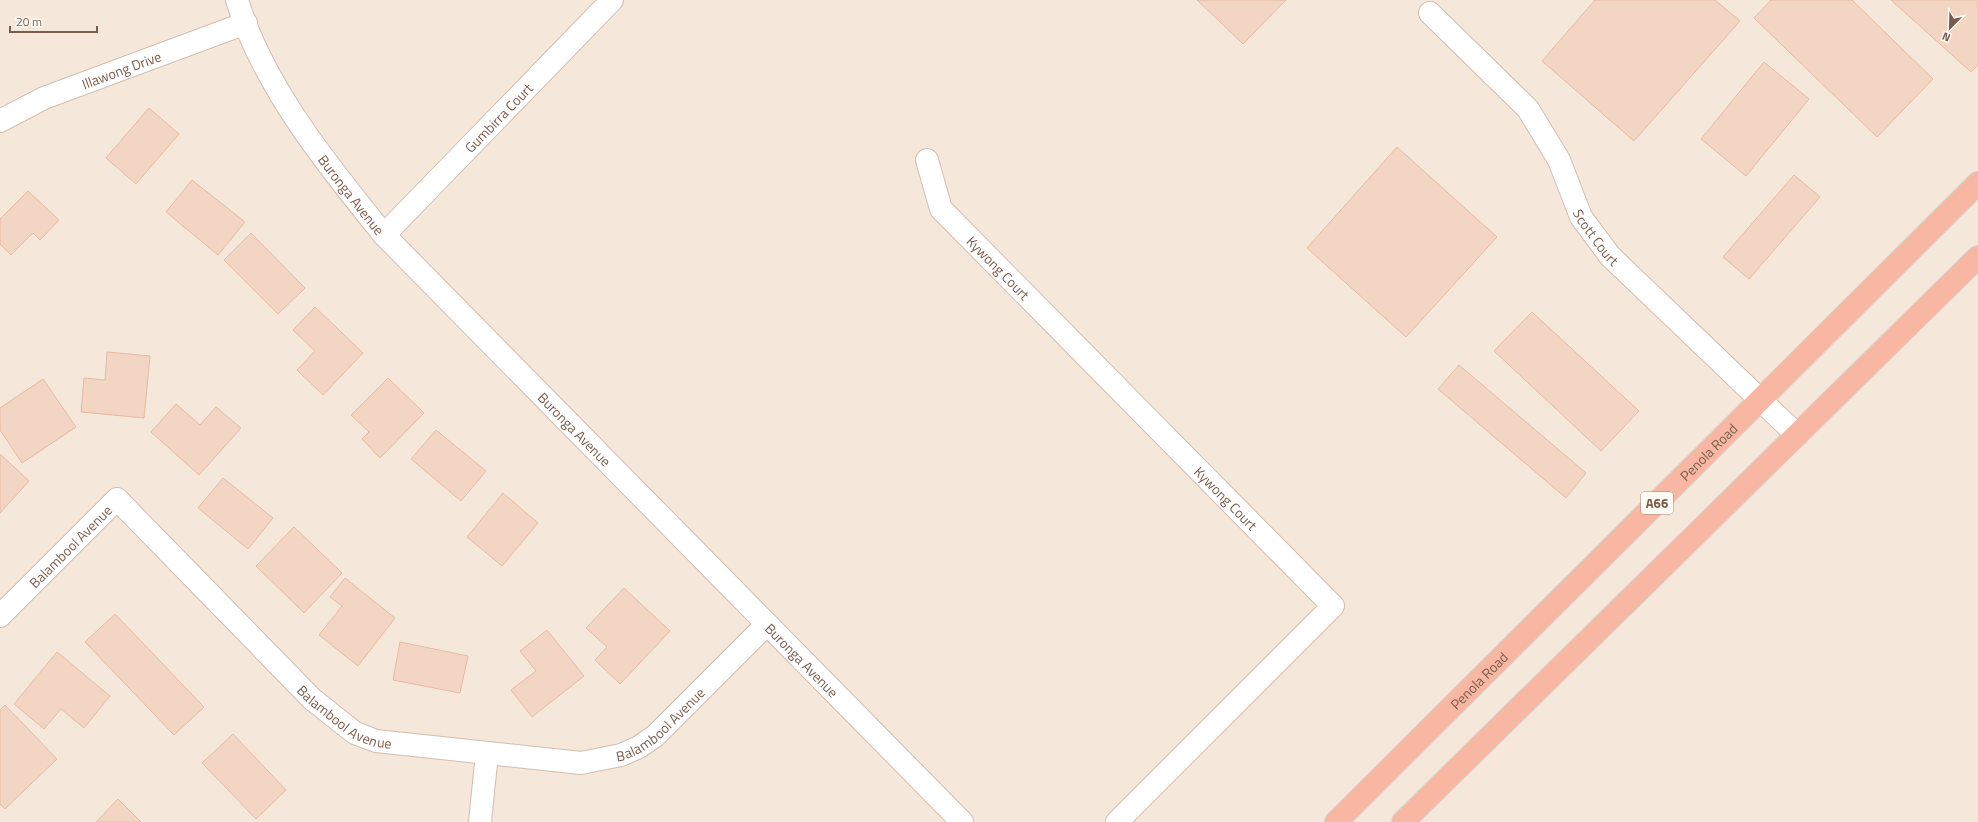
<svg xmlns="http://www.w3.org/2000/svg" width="1978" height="822" viewBox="0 0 1978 822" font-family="'Titillium Web',sans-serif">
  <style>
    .residential { fill: #f5e8da }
    .building { fill: #f3d5c3; stroke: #e6bba3 }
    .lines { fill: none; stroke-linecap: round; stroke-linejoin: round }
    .minor-casing { stroke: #d1beb0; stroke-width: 24 }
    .highway-casing { stroke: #dad1cd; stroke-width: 24 }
    .minor { stroke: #fff; stroke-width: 22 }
    .highway { stroke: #f7b7a3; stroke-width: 22 }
    .labels { text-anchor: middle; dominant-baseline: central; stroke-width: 3; stroke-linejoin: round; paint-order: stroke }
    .shield { fill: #fffaf3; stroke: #a28b7f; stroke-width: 1 }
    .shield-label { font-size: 13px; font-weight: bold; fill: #7a5c4d }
    .street-label { font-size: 14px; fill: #7a5c4d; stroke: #fffaf3 }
  </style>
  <rect width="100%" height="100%" fill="#fdf6ec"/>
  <rect class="residential" x="0" y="0" width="1978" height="822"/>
  <g class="building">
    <path d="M1197,0H1286L1243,44Z"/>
    <path d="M1595,0H1715L1740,21L1634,141L1542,61Z"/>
    <path d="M1771,0H1852L1933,79L1877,137L1754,18Z"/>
    <path d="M1891,0H1976L1978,2V65L1971,72Z"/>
    <path d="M1764,62L1809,99L1746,176L1701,139Z"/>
    <path d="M149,108L179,134L136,184L106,158Z"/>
    <path d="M1397,147L1497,237L1406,337L1307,248Z"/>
    <path d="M1794,175L1820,197L1749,279L1723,257Z"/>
    <path d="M192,180L245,222L218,255L166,212Z"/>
    <path d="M28,191L59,220L40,240L33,233L11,255L0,244V219Z"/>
    <path d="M251,233L305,288L278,314L224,260Z"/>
    <path d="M315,307L363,353L323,395L297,370L315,351L293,330Z"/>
    <path d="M1532,312L1639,411L1601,451L1494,351Z"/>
    <path d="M107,352L150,356L144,418L81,412L84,378L105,380Z"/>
    <path d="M1459,365L1586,473L1566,498L1438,389Z"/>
    <path d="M388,378L424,413L380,458L362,439L369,432L351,415Z"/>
    <path d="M43,379L76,427L22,463L0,430V408Z"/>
    <path d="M176,404L200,425L216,407L241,428L199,475L151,432Z"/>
    <path d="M436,430L486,471L461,501L411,459Z"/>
    <path d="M0,454L29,481L0,513Z"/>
    <path d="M223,478L273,518L248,549L198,508Z"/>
    <path d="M503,493L538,523L502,566L467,537Z"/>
    <path d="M294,527L342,573L304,613L256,566Z"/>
    <path d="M345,578L395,618L358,666L319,635L342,606L330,597Z"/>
    <path d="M624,588L670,631L620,684L595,660L607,647L586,628Z"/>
    <path d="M115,614L204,707L174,735L85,642Z"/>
    <path d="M547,630L584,676L532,717L511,690L536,671L520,651Z"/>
    <path d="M400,642L468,656L460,693L393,680Z"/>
    <path d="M57,652L110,696L84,728L61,709L44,729L14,704Z"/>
    <path d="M5,705L57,759L5,809L0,804V710Z"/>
    <path d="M233,734L286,790L256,819L202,763Z"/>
    <path d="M118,799L141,822H96Z"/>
  </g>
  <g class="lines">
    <g class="minor-casing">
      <g id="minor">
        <path id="s1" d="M237,0C263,86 328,166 384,235L962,822"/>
        <path id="s2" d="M1430,13L1528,109L1559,160L1581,217L1610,256L1797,435"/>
        <path id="s3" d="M0,121L44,98L246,23"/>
        <path id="s4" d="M927,160L941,209L1333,606L1117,822"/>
        <path id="s5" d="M384,235L612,0"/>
        <path id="s6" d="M0,616L117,499L312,699L355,733L376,741L581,763L621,755L639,747L655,736L767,624"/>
        <path d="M480,822L487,753"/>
      </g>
    </g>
    <g class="highway-casing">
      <g id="highway">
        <path id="s7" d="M1336,822L1978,183"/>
        <path d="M1403,822L1978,257"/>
      </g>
    </g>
    <use href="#minor" class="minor"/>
    <use href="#highway" class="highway"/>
  </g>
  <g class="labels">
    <rect class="shield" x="1641" y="492" width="32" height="22" rx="3"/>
    <g class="shield-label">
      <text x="1657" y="503">A66</text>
    </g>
    <g class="street-label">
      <text stroke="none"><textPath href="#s3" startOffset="132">Illawong Drive</textPath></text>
      <text stroke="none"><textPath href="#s5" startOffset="164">Gumbirra Court</textPath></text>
      <text stroke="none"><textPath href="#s1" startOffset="227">Buronga Avenue</textPath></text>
      <text stroke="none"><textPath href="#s2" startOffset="283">Scott Court</textPath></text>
      <text stroke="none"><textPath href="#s4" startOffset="133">Kywong Court</textPath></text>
      <text stroke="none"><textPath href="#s1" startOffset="551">Buronga Avenue</textPath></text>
      <text stroke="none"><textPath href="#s7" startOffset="525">Penola Road</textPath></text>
      <text stroke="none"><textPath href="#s4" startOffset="457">Kywong Court</textPath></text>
      <text stroke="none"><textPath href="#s6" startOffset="99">Balambool Avenue</textPath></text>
      <text stroke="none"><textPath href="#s1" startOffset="875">Buronga Avenue</textPath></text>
      <text stroke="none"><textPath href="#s7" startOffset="201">Penola Road</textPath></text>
      <text stroke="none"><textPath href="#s6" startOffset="483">Balambool Avenue</textPath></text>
      <text stroke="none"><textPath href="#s6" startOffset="819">Balambool Avenue</textPath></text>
    </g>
  </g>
  <g transform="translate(1950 28) rotate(203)" stroke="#fffaf3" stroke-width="3" paint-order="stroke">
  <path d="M0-3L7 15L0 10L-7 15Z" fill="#7a5c4d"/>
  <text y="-6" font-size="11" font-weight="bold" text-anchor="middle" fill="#7a5c4d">N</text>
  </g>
  <path d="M10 26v6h87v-6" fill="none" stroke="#7a5c4d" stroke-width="2"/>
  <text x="16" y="26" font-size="12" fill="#7a5c4d" stroke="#fffaf3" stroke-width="3" paint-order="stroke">20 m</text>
</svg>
